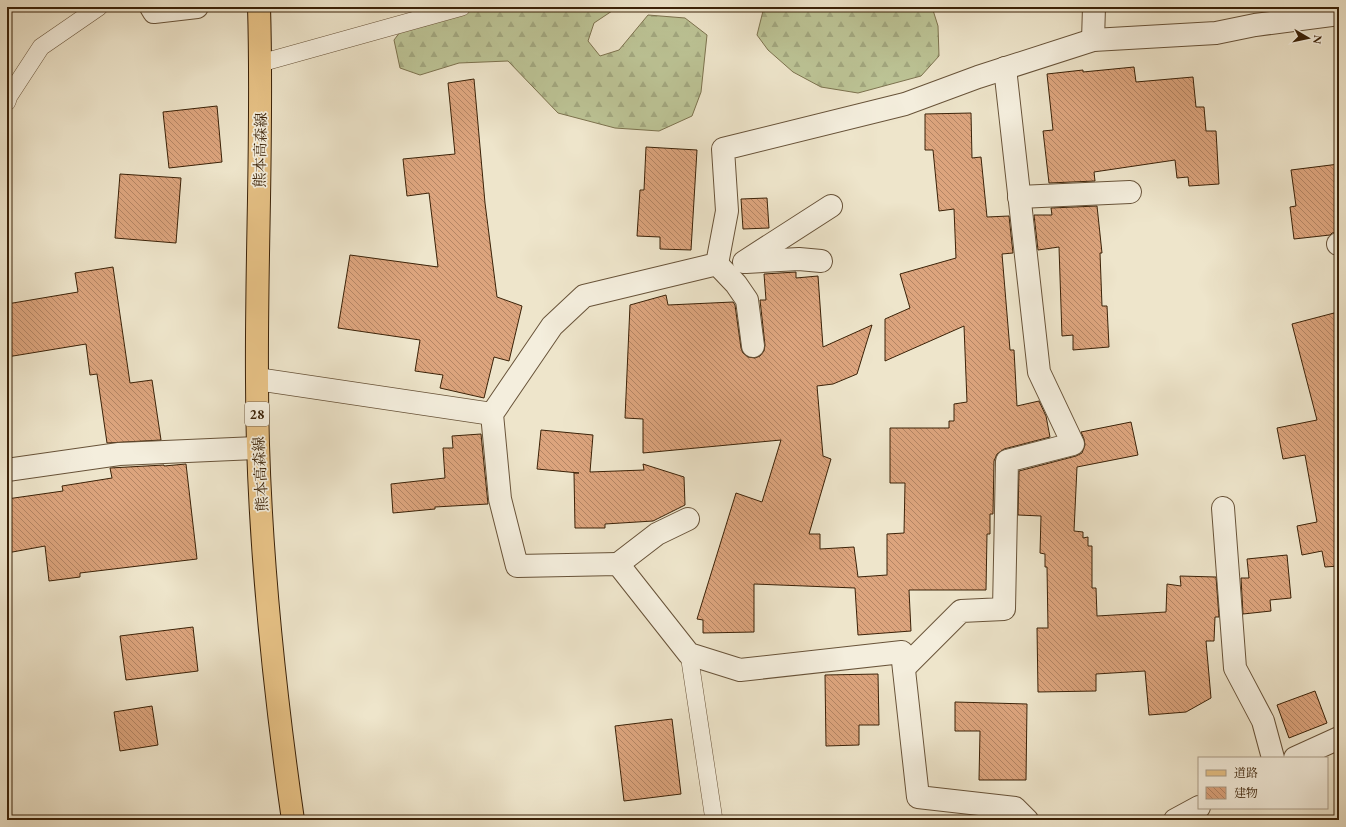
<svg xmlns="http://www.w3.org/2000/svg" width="1346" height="827" viewBox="0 0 1346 827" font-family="'EB Garamond','Noto Serif JP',serif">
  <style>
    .forest { fill: url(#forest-firs); stroke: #7c724e }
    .building { fill: url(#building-back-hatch); stroke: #3b2208 }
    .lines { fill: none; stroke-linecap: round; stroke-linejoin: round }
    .service-casing { stroke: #685339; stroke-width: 18 }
    .minor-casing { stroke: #685339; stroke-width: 24 }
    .primary-casing { stroke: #3b2208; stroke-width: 24 }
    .service { stroke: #f4eedd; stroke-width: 17 }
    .minor { stroke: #f4eedd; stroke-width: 22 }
    .primary { stroke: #e7c286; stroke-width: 22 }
    .labels { text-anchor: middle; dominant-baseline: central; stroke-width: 3.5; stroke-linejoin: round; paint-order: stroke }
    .shield { fill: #f4eedd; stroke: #725f48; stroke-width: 1 }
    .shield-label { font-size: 14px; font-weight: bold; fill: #3b2208 }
    .street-label { font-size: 15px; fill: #3b2208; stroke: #f4eedd }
  </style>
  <defs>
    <pattern id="forest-firs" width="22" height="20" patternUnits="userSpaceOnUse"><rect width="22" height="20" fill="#bcc395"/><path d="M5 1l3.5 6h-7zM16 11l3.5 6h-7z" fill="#a2a77f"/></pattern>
    <pattern id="building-back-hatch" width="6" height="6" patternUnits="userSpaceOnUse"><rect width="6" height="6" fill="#dca47d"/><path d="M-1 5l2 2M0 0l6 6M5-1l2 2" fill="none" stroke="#b48564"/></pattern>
  </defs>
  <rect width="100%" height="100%" fill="#eee5cb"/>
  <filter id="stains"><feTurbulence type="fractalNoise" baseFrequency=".005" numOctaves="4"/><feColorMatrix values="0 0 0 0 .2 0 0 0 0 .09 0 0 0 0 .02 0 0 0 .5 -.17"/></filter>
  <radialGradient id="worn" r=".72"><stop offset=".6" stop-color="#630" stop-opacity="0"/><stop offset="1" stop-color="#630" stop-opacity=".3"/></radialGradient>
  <g class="forest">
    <path d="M419,7H618L594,23L588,41L600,56L619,50L648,15L685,18L707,35L701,92L692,116L659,131L615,128L558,113L508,61L459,63L420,75L400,68L394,40Z"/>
    <path d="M764,7H932L938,26L939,56L921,76L858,93L821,87L793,72L768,50L757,35Z"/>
  </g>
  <g class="building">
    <path d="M1134,67L1136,82L1193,77L1196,107H1204L1206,131H1216L1219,184L1189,186L1188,177L1177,178L1175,160L1094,172L1095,181L1049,183L1043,131L1053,130L1047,74L1083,70V72Z"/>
    <path d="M474,79L485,203L497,297L522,306L509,361L494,357L484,398L440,388L443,375L415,371L420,340L338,328L350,255L438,267L429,193L407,196L403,159L455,154L448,83Z"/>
    <path d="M217,106L222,162L169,168L163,112Z"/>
    <path d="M971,113L972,158L981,157L987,217L1009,216L1013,253L1002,254L1010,350H1014L1017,406L1039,401L1046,416L1050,437L1004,449L997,454L994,461L993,514H990V534H987L986,590H909L911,631L858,635L855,588L754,584V632L703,633V620L697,619L736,493L762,502L781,440L643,453V419L625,418L630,305L666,295L668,305L733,302L735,305L741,348L743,353L748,357L755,358L760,356L764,351L765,345L760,300H766L764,274L796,272V278L818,276L823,347L872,325L857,374L833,384L817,386L823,456L831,459L809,534H820V549L854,547L858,577L887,575V534L904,533L905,483H890V428H949V421H954V404L967,402L964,326L885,361V319L910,308L900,274L956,258L954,209L939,211L933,150H925V114Z"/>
    <path d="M646,147L697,150L691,250L660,249V237L637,236L640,190H644Z"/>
    <path d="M1339,164V232L1332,233L1330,235L1294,239L1290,207L1296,206L1291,170Z"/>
    <path d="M120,174L181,178L176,243L115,238Z"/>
    <path d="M767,198L769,228L743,229L741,199Z"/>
    <path d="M1097,206L1102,253H1100L1102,306H1107L1109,347L1073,350V335L1062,336L1059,247L1038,250L1034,215H1052L1051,208Z"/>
    <path d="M113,267L130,383L152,380L161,440L107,443L97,374L90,375L86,344L7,357V304L78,292L75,273Z"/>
    <path d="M1334,313L1339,334V566L1325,567L1322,551L1302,555L1297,526L1317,522L1305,455L1283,459L1277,428L1317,420L1292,324Z"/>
    <path d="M1131,422L1138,455L1077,467L1074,531L1083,532V538L1088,537V546H1092V588H1096L1097,616L1166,612L1167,584L1181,586L1180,576L1216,577L1219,617H1215L1214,641H1206L1211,698L1186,712L1149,715L1145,671L1096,674V691L1038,692L1037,628H1048L1047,567H1045V554L1040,553L1041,516L1018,515L1019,471L1076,456L1082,453L1085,445L1084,439L1081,432Z"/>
    <path d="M541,430L593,435L590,472L644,470L643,464L684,477L685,505L653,521L605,524V528H575L574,473H579L537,469Z"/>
    <path d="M481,434L488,504L435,507V509L393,513L391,484L445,478L443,448H453L452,436Z"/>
    <path d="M186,464L197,559L80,573V577L49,581L45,546L7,553V499L63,491L62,486L112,478L110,468L164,465V466Z"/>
    <path d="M1287,555L1291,598L1270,600L1271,611L1243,614L1241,578H1249L1247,559Z"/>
    <path d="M193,627L198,671L126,680L120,636Z"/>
    <path d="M878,674L879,725H859V745L826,746L825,675Z"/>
    <path d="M1315,691L1327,723L1289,738L1277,705Z"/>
    <path d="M955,702L1027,704L1026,780H979L980,731H955Z"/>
    <path d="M152,706L158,745L120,751L114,712Z"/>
    <path d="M672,719L681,794L624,801L615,726Z"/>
  </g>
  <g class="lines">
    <g class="service-casing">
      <g id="service">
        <path d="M261,63L462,7"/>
        <path d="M7,102L9,96L41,47L99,7"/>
        <path d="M689,654L714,820"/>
      </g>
    </g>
    <g class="minor-casing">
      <g id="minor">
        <path d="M151,7L154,12L197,7"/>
        <path d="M1093,40L1094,7"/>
        <path d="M1019,197L1130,192"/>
        <path d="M1338,244H1339"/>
        <path d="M744,262L831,206"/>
        <path d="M746,262L799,259L821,261"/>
        <path d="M717,264L736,284L747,300L753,346"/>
        <path d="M257,379L492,414"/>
        <path d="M7,470L119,454L258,448"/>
        <path d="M1223,508L1235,668L1263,721L1273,758"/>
        <path d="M618,564L657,534L688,519"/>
        <path d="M904,668L961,611L1004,609L1007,461L1073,444L1039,372L1005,68"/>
        <path d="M1295,758L1339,738"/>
        <path d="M1027,820L1015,808L918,797L902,652L740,670L689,654L618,564L517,566L500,499L492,414L552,326L584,296L717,264L727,211L723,149L905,104L978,77L1093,40L1216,33L1255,25L1339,14"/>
        <path d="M1175,820L1199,807"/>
      </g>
    </g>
    <g class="primary-casing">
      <path id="primary" d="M259,7C263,131 256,255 257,380C257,527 272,674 293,820"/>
    </g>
    <use href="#service" class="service"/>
    <use href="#minor" class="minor"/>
    <use href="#primary" class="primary"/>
  </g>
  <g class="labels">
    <rect class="shield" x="245" y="402" width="24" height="24" rx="3"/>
    <g class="shield-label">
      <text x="257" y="414">28</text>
    </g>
    <g class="street-label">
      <text transform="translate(260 150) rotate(-89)">熊本高森線</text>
      <text transform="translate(260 474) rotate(-93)">熊本高森線</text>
    </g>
  </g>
  <rect width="1346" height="827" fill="none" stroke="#eee5cb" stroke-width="24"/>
  <rect x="8" y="8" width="1330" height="811" fill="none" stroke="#3b2208" stroke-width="2"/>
  <rect x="12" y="12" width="1322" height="803" fill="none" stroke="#3b2208"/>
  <rect x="1198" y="757" width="130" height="52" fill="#f4eedd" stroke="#aa9c88"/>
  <rect x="1206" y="770" width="20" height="6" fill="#e7c286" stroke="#aa9c88"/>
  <text x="1234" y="777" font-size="12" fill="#3b2208">道路</text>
  <rect x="1206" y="787" width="20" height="12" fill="url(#building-back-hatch)" stroke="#aa9c88"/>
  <text x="1234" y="797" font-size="12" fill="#3b2208">建物</text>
  <g transform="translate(1308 38) rotate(99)" stroke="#f4eedd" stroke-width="3" paint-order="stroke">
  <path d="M0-3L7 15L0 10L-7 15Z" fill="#3b2208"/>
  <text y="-6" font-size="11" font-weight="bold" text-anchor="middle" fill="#3b2208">N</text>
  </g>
  <rect width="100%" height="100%" filter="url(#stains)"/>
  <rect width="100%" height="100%" fill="url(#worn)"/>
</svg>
